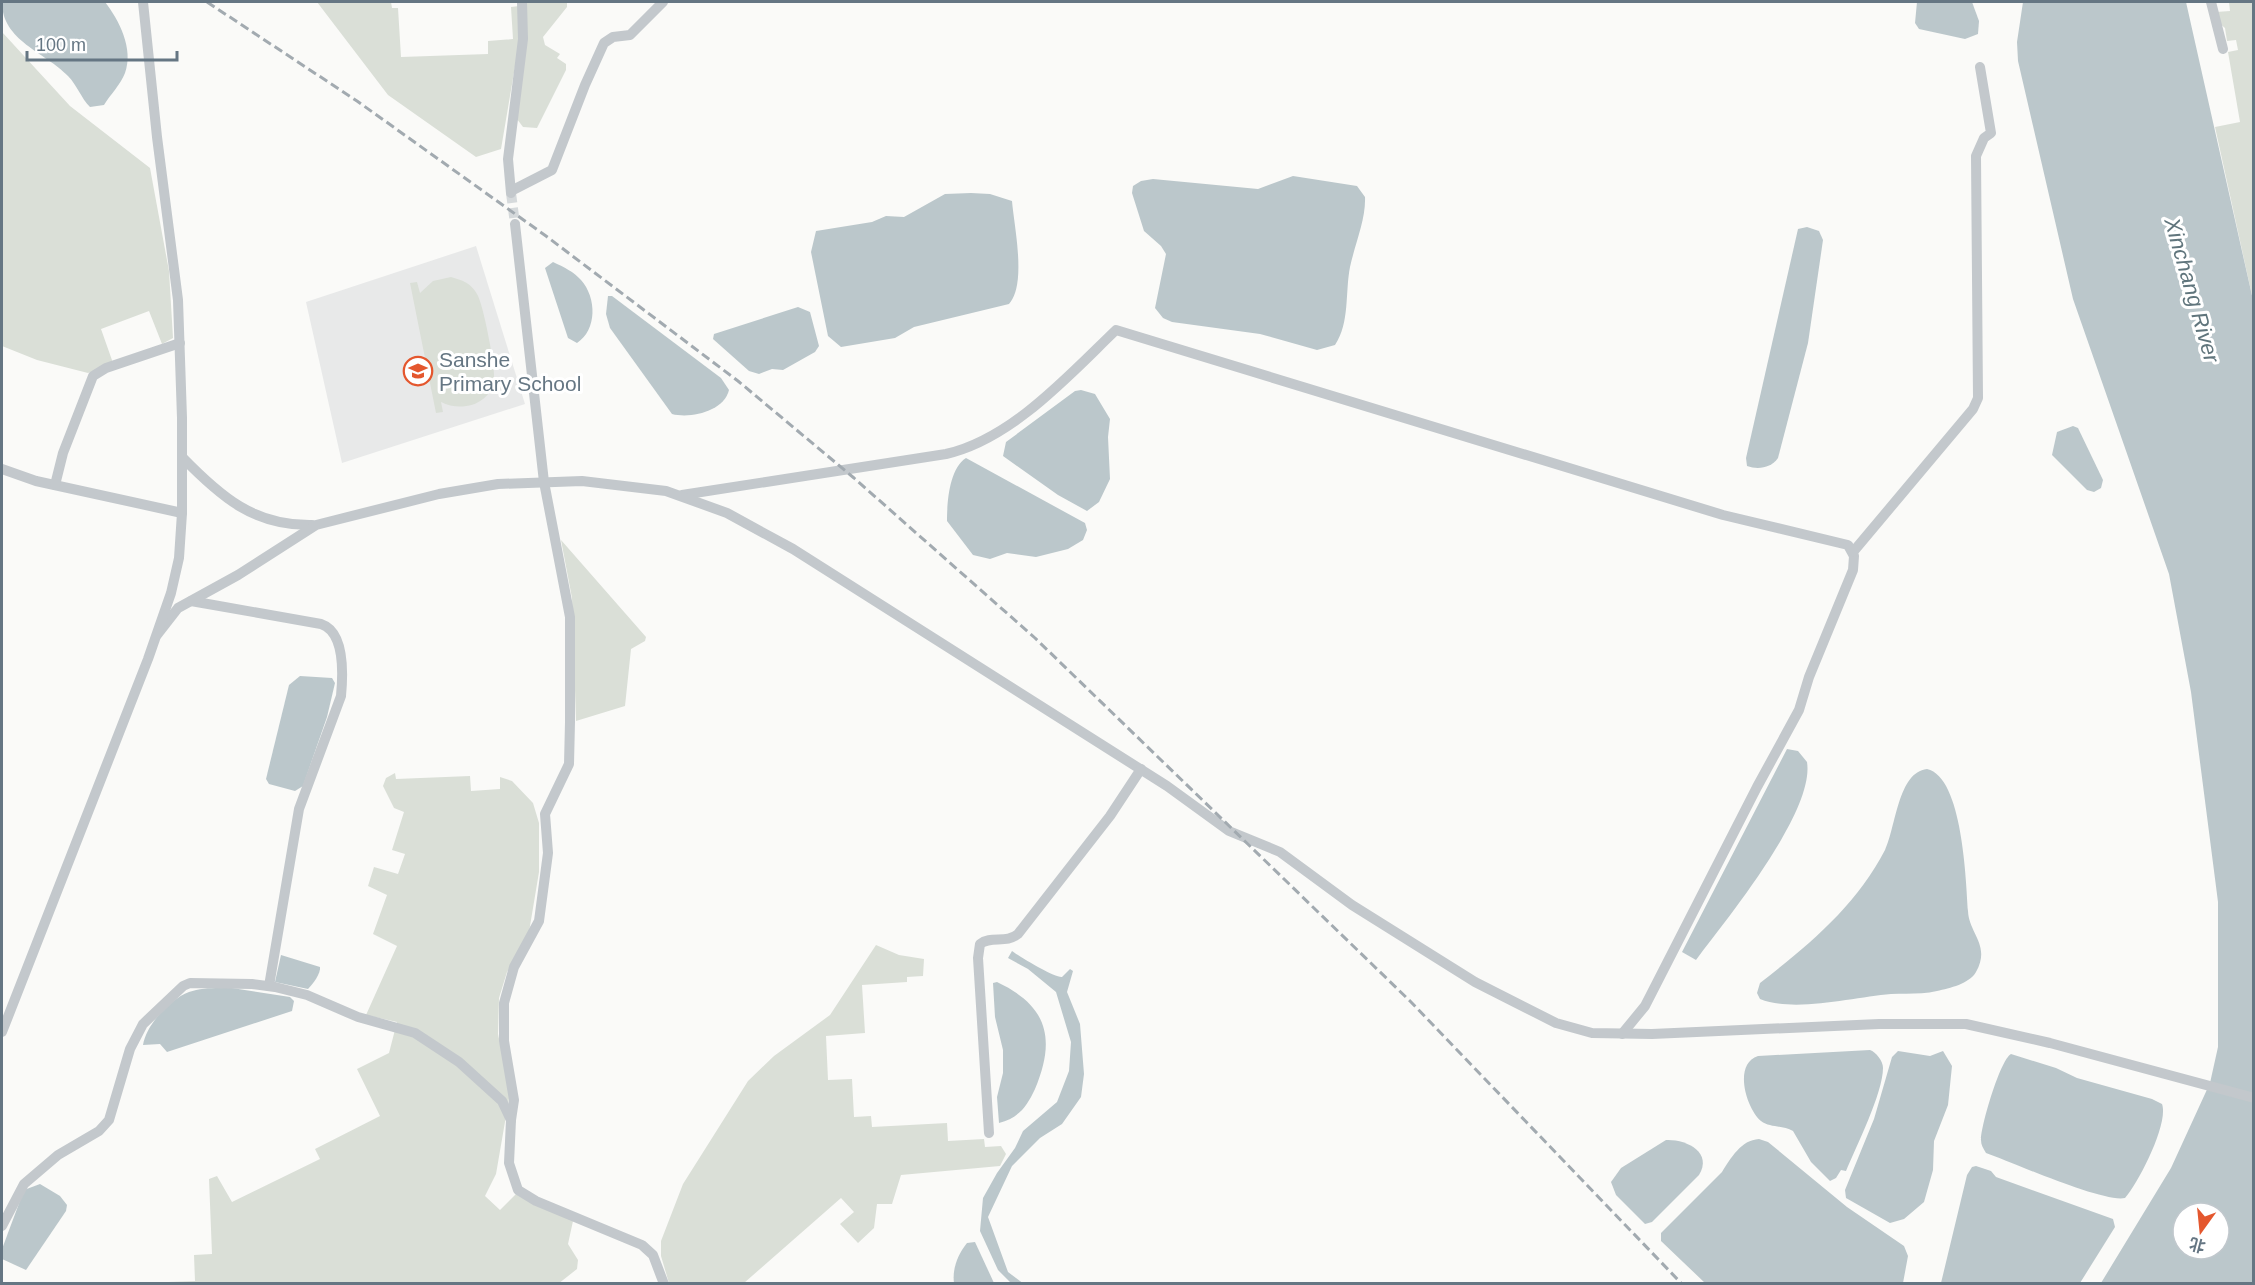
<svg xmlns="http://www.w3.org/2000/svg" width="2255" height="1285" viewBox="0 0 2255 1285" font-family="Helvetica,'Noto Sans SC',sans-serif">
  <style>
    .built { fill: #e8e9e9 }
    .green { fill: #dadfd7 }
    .water { fill: #bbc7cb; fill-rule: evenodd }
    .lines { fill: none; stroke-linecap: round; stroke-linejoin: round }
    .minor-tunnel { stroke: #d5d9db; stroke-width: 10; stroke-dasharray: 10 5; stroke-linecap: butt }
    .minor { stroke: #c3c8cc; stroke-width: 10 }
    .rail { stroke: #a2aab0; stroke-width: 3; stroke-dasharray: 9 4.5; stroke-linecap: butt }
    .labels { text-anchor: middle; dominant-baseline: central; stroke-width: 6; stroke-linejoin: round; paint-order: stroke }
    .poi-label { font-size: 21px; fill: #657683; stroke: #fff; text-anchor: start }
    .water-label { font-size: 22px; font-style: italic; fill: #60757c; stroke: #fff }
  </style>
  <rect width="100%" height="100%" fill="#fafaf8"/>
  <path class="built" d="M476,246L525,404L342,463L306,302Z"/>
  <g class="green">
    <path d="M317,2H391L392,8H398L401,57L488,54V41L513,39L511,7L519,6L521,31L501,149L476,157L388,95Z"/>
    <path d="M527,2H567V7L543,37L545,45L560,54L557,58L566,64V70L537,128L523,127L517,119Z"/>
    <path d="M2229,2H2253V300L2215,127L2240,122L2228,52L2238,50L2236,40L2227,41L2225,28L2218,22L2216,12L2230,11Z"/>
    <path d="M2,32L70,106L150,168L169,271L173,338L162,344L149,311L101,329L113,363L88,373L37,360L2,346Z"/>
    <path d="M451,277C462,280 471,283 477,294C483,303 495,365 494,377C493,404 462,413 441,402L443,412L436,413L410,283L417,282L420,293L433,281Z"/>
    <path d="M561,540L646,637L645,641L631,649L625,706L576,721L572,598Z"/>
    <path d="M395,773L396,779L470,776L471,791L500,789V777L512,781L533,803L539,823V872L529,932L507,972L499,998L498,1034L510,1093L496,1174L485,1196L500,1210L516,1194L573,1221L568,1244L578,1260L577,1269L558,1284H114L195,1281L194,1255L212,1254L209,1179L217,1176L232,1202L320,1159L315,1149L380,1116L357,1069L389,1053L397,1022L366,1015L397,946L373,934L387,895L368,886L374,867L398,874L405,854L392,850L404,812L394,808L383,786L386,778Z"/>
    <path d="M876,945L899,955L924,959L923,976L907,977V982L862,985L865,1033L826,1036L828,1080L852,1079L854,1117L871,1116L872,1127L947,1123L948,1141L984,1139L985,1147L1001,1146L1006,1154L1000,1166L901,1175L892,1204H877L874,1228L858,1243L840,1224L854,1212L841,1198L744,1283H669L661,1256V1241L683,1184L748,1081L774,1056L830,1015Z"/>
  </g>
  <g class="water">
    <path d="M2,2H105C119,20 134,49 125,73C121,84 110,95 104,105L90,107C81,98 77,85 68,76C45,52 2,41 2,2Z"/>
    <path d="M1917,2H1972L1979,21L1978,34L1965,39L1919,29L1915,23Z"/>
    <path d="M2023,2H2186L2253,300V1283H2101L2171,1168L2210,1083L2218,1047V902L2191,692L2169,574L2073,299L2018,61L2017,42ZM2183,1213H2219V1249H2183Z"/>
    <path d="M1293,176L1357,186L1365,197C1366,219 1355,244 1350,267C1345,292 1350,323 1335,345L1317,350L1260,334L1172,322L1163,318L1155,308L1166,254L1161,246L1144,231L1132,193L1133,186L1141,181L1153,179L1258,189Z"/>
    <path d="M971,193L990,194L1012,201C1014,226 1027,284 1009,304L914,327L895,338L841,347L828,336L811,252L816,231L872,222L886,216L904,217L945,194Z"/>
    <path d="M1807,227L1819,231L1823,240L1808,343L1778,458C1771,468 1758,470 1747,466L1746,458L1798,229Z"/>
    <path d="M553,262C564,267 574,272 581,280C597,298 597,330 577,343L568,338L545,268Z"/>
    <path d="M608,296H612L721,378L729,390C724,411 691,419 672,414L610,328L606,314Z"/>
    <path d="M798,307L810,312L819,346L815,352L783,370L772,369L759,374L749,371L713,339L714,334Z"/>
    <path d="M1081,390L1095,394L1110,419L1108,437L1110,479L1099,502L1087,511L1058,495L1003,456L1006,442L1075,391Z"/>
    <path d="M2073,426L2078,428L2103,480L2101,488L2094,492L2087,490L2052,455L2057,432Z"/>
    <path d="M966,458L1085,523L1087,530L1083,540L1068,549L1036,557L1007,553L990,559L973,555L947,521C947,503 949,469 966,458Z"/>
    <path d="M300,676L332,678L335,683L327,717L303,786L295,791L269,784L266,779L289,685Z"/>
    <path d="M1787,749L1798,751L1807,762C1815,812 1726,920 1696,960L1682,952Z"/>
    <path d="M1927,769C1963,777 1966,882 1968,911C1969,934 1991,945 1976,972C1969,984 1950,988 1937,991C1922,995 1906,993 1891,994C1854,997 1795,1013 1760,999L1757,993L1760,983C1809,945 1856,906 1885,850C1896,827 1898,772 1927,769Z"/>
    <path d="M1012,951C1020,957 1055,978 1062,977L1070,969L1073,971L1067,992L1080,1024L1084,1074L1081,1097L1062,1124L1040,1138L1012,1166L988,1217L1008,1272L1024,1284L1011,1283L998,1270L980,1231L983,1198L997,1173L1015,1148L1023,1131L1057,1102L1069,1071L1071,1042L1056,992L1028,969L1008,958Z"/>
    <path d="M281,955L320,967C321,973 313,984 308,989L275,982Z"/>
    <path d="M997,982C1048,1006 1056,1039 1035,1089C1027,1106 1019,1118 999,1123L997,1097L1003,1073V1050L995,1017L993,983Z"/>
    <path d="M232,988L290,997L294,1001L292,1011L167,1052L160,1044L143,1045C146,1025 170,999 189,992C202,987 218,988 232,988Z"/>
    <path d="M1870,1050C1876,1052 1883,1061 1883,1068C1883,1093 1856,1147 1846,1171L1841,1170L1836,1178L1830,1181L1811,1162L1793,1131C1783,1125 1770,1128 1761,1121C1746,1108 1733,1064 1758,1056Z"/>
    <path d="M1898,1051L1930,1056L1943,1051L1952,1066L1948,1105L1934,1141L1933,1170L1924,1202L1904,1219L1890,1223L1846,1198L1845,1190L1874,1119L1892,1057Z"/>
    <path d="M2011,1054L2056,1068L2077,1078L2152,1099L2162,1104C2169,1123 2139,1182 2125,1198C2103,1203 2012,1162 1986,1153C1983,1148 1981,1145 1981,1140C1981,1126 2000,1060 2011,1054Z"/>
    <path d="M1759,1139L1768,1142L1847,1207L1904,1246L1908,1256L1903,1283H1705L1661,1241V1233L1722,1172C1731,1158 1741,1140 1759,1139Z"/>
    <path d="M1666,1140C1686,1139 1713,1152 1699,1175L1652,1222L1645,1224L1616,1195L1611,1182L1621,1168Z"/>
    <path d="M1976,1166L1991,1171L1996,1177L2113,1219L2115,1227L2080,1283H1941L1967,1175L1972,1167Z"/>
    <path d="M40,1184L60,1196L67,1205L66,1211L26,1270L2,1259V1249L24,1190Z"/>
    <path d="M975,1242L994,1283H954C952,1269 958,1254 967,1243Z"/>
  </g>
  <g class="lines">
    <path class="minor-tunnel" d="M511,193L515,224"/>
    <g class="minor">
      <path d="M2211,2L2223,49"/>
      <path d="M511,191L552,170L585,85L604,43L613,37L630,35L663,2"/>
      <path d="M511,193L508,159L523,39L522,2"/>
      <path d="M182,457C221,497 254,526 312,525"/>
      <path d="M2,469L36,481L182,513"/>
      <path d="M55,485L63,453L93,376L106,368L180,343"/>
      <path d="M682,495L946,454C1012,439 1069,375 1116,330L1723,515L1848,545L1854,556L1853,570L1809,677L1799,710L1757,787L1645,1006L1622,1034"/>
      <path d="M1853,552L1973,409L1978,398L1976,156L1984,138L1991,133L1980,67"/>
      <path d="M191,601L321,624C345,632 343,675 341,696L299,809L269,986"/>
      <path d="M157,635L178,608L238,575L316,525L439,494L498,484L582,481L666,491L727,513L793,549L1167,786L1229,831L1280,852L1352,905L1475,982L1556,1023L1592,1033L1652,1034L1879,1024H1966L2050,1043L2254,1098"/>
      <path d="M2,1032L148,659L171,593L179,558L182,513V418L178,300L157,137L143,2"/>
      <path d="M511,1120L514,1100L504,1041V1003L514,967L539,921L548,853L545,814L569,764L570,722V617L544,482L515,224"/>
      <path d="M989,1133L978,958L980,944C991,935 1006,944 1018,934L1110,816L1141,769"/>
      <path d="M2,1226L24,1184L58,1155L99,1131L109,1120L130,1049L143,1024L183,986L190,983L252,984L275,987L307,995L358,1017L415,1033L459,1062L502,1101L511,1120L509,1163L518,1190L536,1201L642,1245L653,1255L664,1284"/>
    </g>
    <path class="rail" d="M207,2L357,101L546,236L738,381L854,478L1035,638L1410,1001L1682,1284"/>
  </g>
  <defs>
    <g id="school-ring" transform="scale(1.5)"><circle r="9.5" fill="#fff" stroke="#e4572e" stroke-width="1.5"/><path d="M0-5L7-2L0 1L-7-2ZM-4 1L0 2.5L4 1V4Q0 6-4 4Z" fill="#e4572e"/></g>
  </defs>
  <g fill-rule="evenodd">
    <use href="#school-ring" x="418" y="371"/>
  </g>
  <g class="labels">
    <g class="poi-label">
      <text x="439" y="359">Sanshe<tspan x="439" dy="24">Primary School</tspan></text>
    </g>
    <g class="water-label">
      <text transform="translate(2192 290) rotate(74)">Xinchang River</text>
    </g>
  </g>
  <rect width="2255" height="1285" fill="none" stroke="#657683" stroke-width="6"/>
  <g transform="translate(2201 1231) rotate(195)"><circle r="28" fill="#ffffff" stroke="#c1c8cd" stroke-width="1.5"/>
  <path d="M0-4.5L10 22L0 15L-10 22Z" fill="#e4572e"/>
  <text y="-9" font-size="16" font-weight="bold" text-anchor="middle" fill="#657683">北</text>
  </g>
  <path d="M27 51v9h150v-9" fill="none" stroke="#657683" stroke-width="3"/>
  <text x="36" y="51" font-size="18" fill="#657683" stroke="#ffffff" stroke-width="4.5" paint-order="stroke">100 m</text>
</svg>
